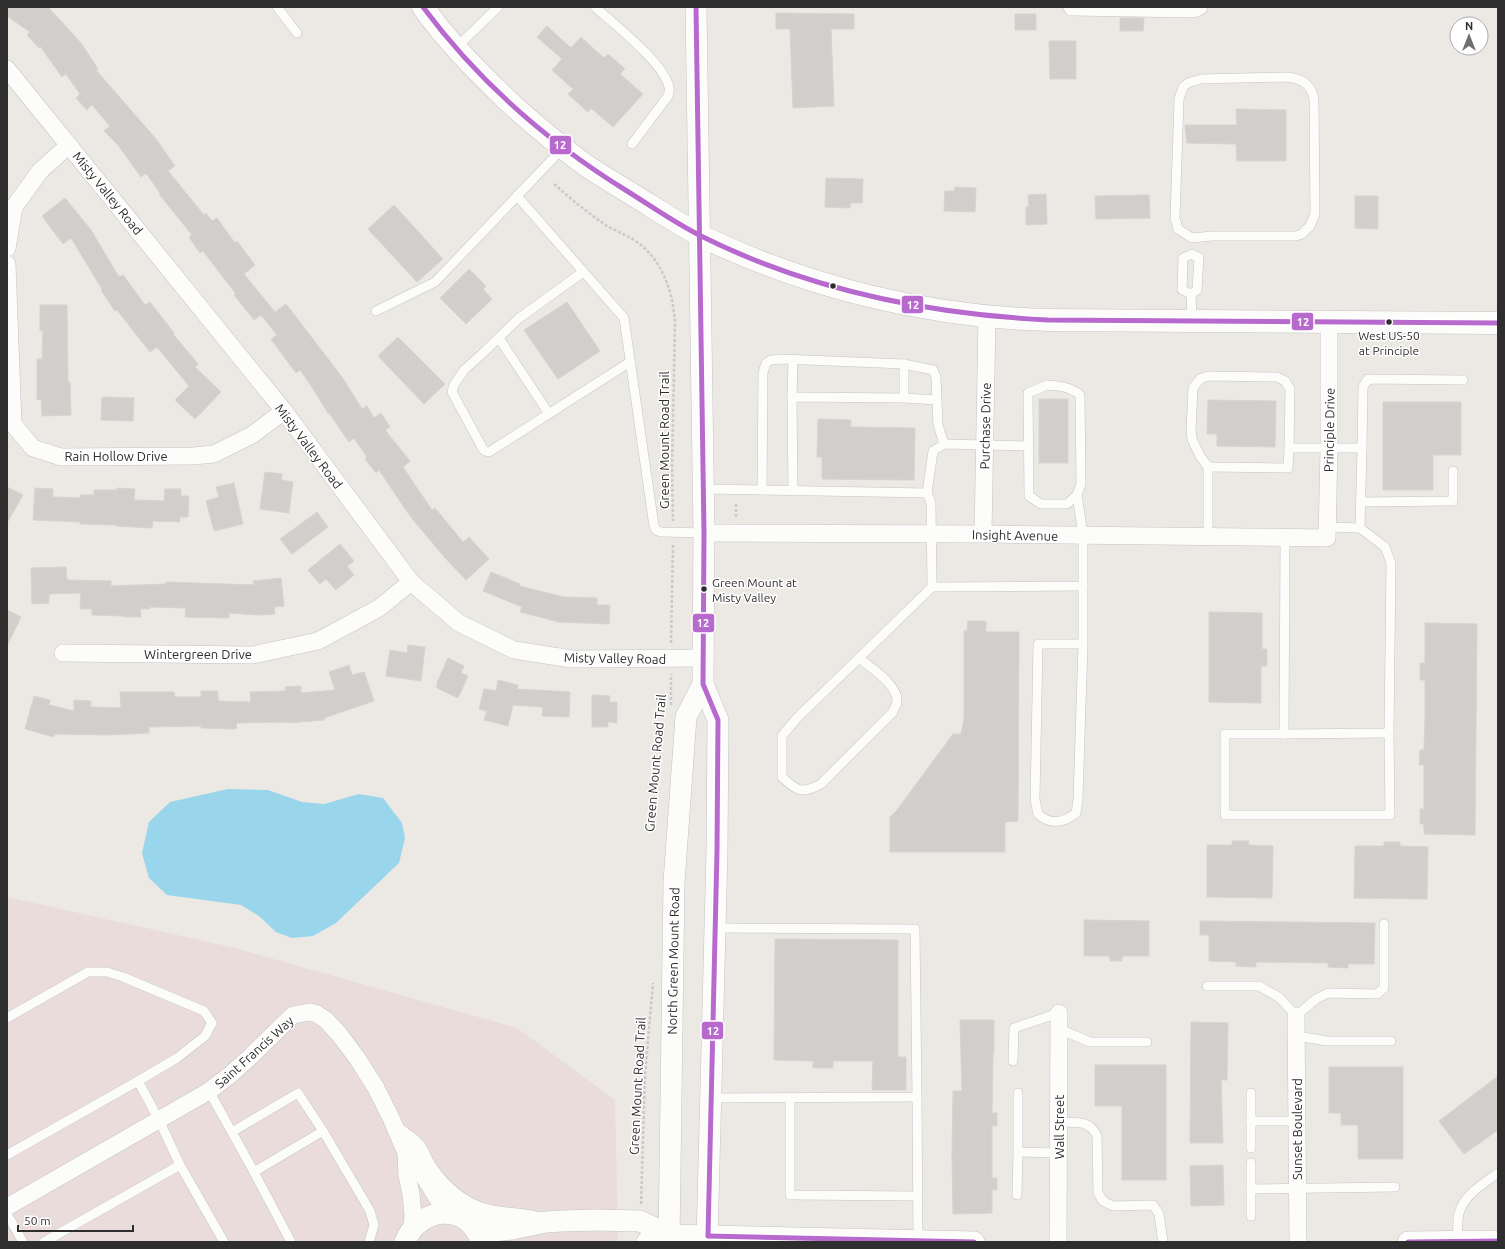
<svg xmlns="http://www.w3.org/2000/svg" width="1505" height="1249" viewBox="0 0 1505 1249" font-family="Ubuntu,sans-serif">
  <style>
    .medical { fill: #e9dcdb }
    .water { fill: #99d6ec }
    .building { fill: #d1cecb; stroke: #d7d4d0 }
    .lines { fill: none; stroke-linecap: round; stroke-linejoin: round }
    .service-casing { stroke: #c5c4c5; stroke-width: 10 }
    .minor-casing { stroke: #c5c4c5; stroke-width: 18 }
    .tertiary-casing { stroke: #c5c4c5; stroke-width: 22 }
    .secondary-casing { stroke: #c5c4c5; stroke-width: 23 }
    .path { stroke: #c9c9c8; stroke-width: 2.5; stroke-dasharray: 3 2; stroke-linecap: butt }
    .service { stroke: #fcfcfb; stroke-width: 9 }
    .minor { stroke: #fcfcfb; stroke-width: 17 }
    .tertiary { stroke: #fcfcfb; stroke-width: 21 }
    .secondary { stroke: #fcfcfb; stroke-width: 22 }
    .bus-1-casing { stroke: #fff; stroke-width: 8 }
    .bus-1 { stroke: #b869cd; stroke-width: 5 }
    .bus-dot { fill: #2e2e2e; stroke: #fff; stroke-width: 1.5 }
    .labels { text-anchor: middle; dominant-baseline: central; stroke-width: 3; stroke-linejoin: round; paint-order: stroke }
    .bus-label { font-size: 12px; fill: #2e2e2e; stroke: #fff }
    .street-label { font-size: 13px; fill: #2e2e2e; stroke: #fff }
    .line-badge { stroke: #fff; stroke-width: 1.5 }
    .badge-label { font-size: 11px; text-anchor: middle; font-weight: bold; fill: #fff }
  </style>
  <rect width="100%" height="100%" fill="#ece8e4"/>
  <path class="medical" d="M7,897L235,948L517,1028L615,1100L618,1242H7Z"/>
  <path class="water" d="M228,789L268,790L302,802L324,804L359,794L383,798L402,823L405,838L399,863L336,923L313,936L292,938L276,932L259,916L241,905L167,895L149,878L142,853L149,822L170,802Z"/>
  <g class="building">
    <path d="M7,7H48L81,43L98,69L96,70L156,139L175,166L168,171L204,215L206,213L212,221L217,218L235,243L237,241L255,265L244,274L275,312L286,304L342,377L362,409L367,406L374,418L381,413L390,427L385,430L410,461L403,467L432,510L435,508L463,542L469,537L489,559L466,580L446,559L410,516L379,470L376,473L365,459L367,457L354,438L349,442L329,413H328L310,384L300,370L296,373L271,339L277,335L261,315L254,320L234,295L236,294L203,251L200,253L189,237L192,235L159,194L160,193L146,173L141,177L118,145L104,131L110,126L92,105L87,110L76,98L80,94L66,74L62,77L40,46L39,48L27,35L30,32L7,16Z"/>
    <path d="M776,13L854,14V29H831L834,106L793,108L790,29H776Z"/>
    <rect x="1015" y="14" width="21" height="16"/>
    <path d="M1120,18H1144L1143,31H1120Z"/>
    <path d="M547,26L571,48L581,37L604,58L608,54L625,69L620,74L643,94L613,127L591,108L588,112L568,94L573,89L552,70L562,59L537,37Z"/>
    <path d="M1049,41H1076V79H1050Z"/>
    <path d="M1236,109L1286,110V161H1237L1236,144L1187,143L1185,125H1237Z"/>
    <path d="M826,178L863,179L862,203H850V208L825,207Z"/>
    <path d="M955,187L976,188L975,212L944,211L945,191H954Z"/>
    <path d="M1046,194L1047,224L1026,225V207H1029L1028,195Z"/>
    <path d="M1149,195L1150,218L1096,219L1095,196Z"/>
    <path d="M1355,196H1378V229L1355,228Z"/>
    <path d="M65,198L91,230L119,277L123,275L145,305L150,302L174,333L173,334L198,364L195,367L221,392L195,419L175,400L189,386L157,347L150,352L117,310L115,311L101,290L102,289L71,238L63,244L42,216Z"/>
    <path d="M394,205L443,259L417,282L368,229Z"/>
    <path d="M469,269L486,286L483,289L492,299L466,324L440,298Z"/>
    <path d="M567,302L600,351L558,379L524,330Z"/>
    <path d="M40,305H67L68,382H70L71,415L42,416L41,399L37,400V359H42L43,330L40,331Z"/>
    <path d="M398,337L445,384L424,404L378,356Z"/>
    <path d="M102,397L134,398L133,421L101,420Z"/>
    <rect x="1039" y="399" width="29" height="64"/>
    <path d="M1208,400L1276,401L1275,447L1217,446V434H1207Z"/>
    <path d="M1383,402H1461V455H1433V490H1383Z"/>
    <path d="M818,419L851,420V427L915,428L914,480L822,479V457H817Z"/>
    <path d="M265,472L282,474L281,480L293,482L289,513L260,509Z"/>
    <path d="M234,483L243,524L214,531L206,501L219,497L216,487Z"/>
    <path d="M7,487L23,495L7,523Z"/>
    <path d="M35,488L53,489V497L80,498V495H94V490H117V488L135,489L134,500L164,501L165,489H181V496H189L188,517H180V522L153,521L152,528L116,526V525L80,524V522L33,520Z"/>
    <path d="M317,512L328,527L292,554L280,539Z"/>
    <path d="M340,544L354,561L347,566L354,575L336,590L326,579L320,584L308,570Z"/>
    <path d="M66,567L67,580L111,581V586L166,584V582L254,585L253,581L281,578L284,606L274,607L275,614L257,615L229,613V618L185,617L186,608L150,607V609H140L141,617H124V616L92,615V609H80L81,593L49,594V603L32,604L31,568Z"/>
    <path d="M491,572L520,584L519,586L564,597L597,598V605H610L609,624L559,622L520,612L522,607L483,591Z"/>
    <path d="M7,610L21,617L7,646Z"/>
    <path d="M1209,612L1262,613V649H1267V666H1261V703L1209,702Z"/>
    <path d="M968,621H986V632H1019L1018,821L1005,822V852H890V817L897,810L953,734H961L964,719V631H967Z"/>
    <path d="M1425,623L1477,624L1475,835L1424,834V824H1420V809H1424V765H1419L1420,750H1424L1425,718V680H1420V663H1425Z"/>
    <path d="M408,645L425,647L421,681L386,676L390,650L407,653Z"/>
    <path d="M448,658L464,666L461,673L468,676L458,698L437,688V683Z"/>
    <path d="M349,665L352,675L364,672L374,701L324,718V720L288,723V722L237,723L236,729L201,728V726L149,727V733L110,735L55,734L54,737L25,729L34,696L50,700L49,705L74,711V700L91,701V707L121,708L120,692H174L175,697H201V691H218V701L251,702L250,692L285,691V687L301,686V693L335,690L329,672Z"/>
    <path d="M498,680L518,685L517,689L570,692L569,717L542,716L543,707L513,705L508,726L484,720L487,711L479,709L484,689L496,691Z"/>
    <path d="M592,695L610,696L609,702H617V723L608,722V727H592Z"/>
    <path d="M1232,841H1249L1248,845L1273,846L1272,898L1207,897V845H1232Z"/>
    <path d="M1384,842H1400V846L1428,847L1427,899L1354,898L1355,846H1384Z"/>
    <path d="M1084,920L1149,921V956H1122V961H1110V956H1084Z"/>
    <path d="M1200,921L1375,923L1374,964H1348V968L1328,967V963L1256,962V967L1236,966V962L1209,961V935H1200Z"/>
    <path d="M775,939L898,940V1057H906V1090H872L873,1061H833V1068H813V1061L774,1060Z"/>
    <path d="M960,1020H994V1053H993L992,1113H997V1126H992V1178H997V1190H992V1213L953,1214L952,1156L953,1091H962Z"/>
    <path d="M1191,1022L1228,1023L1227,1080H1221L1223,1143H1190Z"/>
    <path d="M1095,1065H1166V1180H1122V1106H1095Z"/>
    <path d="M1329,1067H1403V1159H1358V1125H1341V1113H1329Z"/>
    <path d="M1498,1076V1130L1464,1154L1439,1121Z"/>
    <path d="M1223,1165L1224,1205L1191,1206L1190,1166Z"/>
  </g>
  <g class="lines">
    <g class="service-casing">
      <g id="service">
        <path d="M277,7L297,33"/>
        <path d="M595,7C614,24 664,63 669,87C670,89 669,93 668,96L632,144"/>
        <path d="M456,48L498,7"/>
        <path d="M1288,77C1302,79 1311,84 1314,99L1315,214L1310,226L1302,234L1296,236H1212L1192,238L1178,229L1175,218L1179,99L1183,87L1188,83L1201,79Z"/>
        <path d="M517,196L624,318L654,526L656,530L661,532L704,533"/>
        <path d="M1192,254L1199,258L1197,290L1191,294L1182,290L1183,258Z"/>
        <path d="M583,272L518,319L483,353L464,370L454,385L452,392L483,449L485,451L489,452L630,362"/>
        <path d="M1191,294L1192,320"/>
        <path d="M376,311L435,282L563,148"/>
        <path d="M499,338L549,414"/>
        <path d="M1047,385C1060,386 1071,387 1080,395L1081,484L1077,495L1067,504H1041L1029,496L1028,393Z"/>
        <path d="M792,397L793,360"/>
        <path d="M904,398L937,400"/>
        <path d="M1362,448L1363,387L1368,379L1463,380"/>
        <path d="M1208,467L1288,468L1289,448H1362L1360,528L1327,527"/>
        <path d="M703,489L927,493L933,451L944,444L1028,446"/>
        <path d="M762,490L763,373L766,363L771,360L782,359L904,364L933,370L936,377L938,425L944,444"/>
        <path d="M793,491L792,397L904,398V364"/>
        <path d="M927,493L931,503L932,587L1083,586V535L1077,495"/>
        <path d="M1361,502L1453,501V471"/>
        <path d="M1208,537V467L1200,456L1192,439L1191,430L1193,388L1200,379L1208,376L1277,377L1285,381L1290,389L1289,448"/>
        <path d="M1285,538L1284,734L1389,733L1391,563L1385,547L1360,528"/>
        <path d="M1083,644H1038L1035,800L1038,814C1050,825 1064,823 1076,813L1078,799L1083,644V586"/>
        <path d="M859,658C870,667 897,684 897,700C898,704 894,708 893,712L821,784C802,794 798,792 782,777V736L797,718Z"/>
        <path d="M859,658L932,587"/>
        <path d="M1284,734H1225V815H1390L1389,733"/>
        <path d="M1207,986H1259L1280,998L1296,1016L1316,999L1328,993L1377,994L1384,988V924"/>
        <path d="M7,1018L88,972H107L123,977L204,1011L212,1023L205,1036L177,1058L138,1081"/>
        <path d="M1059,1029L1090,1042H1147"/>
        <path d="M1297,1036L1327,1041H1391"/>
        <path d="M1013,1061L1014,1028L1059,1013"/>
        <path d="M209,1091L254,1172L323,1131L298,1093L232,1132"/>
        <path d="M1251,1093V1148"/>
        <path d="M917,1097L918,1242"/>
        <path d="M711,1098L917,1097L915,929L716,928"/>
        <path d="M790,1098V1195L918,1196"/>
        <path d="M1251,1121H1297"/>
        <path d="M1059,1122C1076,1123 1089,1119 1097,1136L1098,1193L1103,1201L1113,1206L1153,1205L1159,1214L1163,1242"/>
        <path d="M323,1131L370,1211L374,1225L369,1242"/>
        <path d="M1018,1152V1093"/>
        <path d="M7,1155L138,1081L159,1120L180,1165L44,1242"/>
        <path d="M1251,1163V1216"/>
        <path d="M180,1165L224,1242"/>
        <path d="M254,1172L291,1242"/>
        <path d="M1251,1189L1395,1187"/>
        <path d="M1017,1195L1018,1152L1059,1153"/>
        <path d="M7,1214L23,1242"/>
        <path d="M1457,1241C1458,1232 1457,1222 1459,1213C1464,1195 1484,1183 1498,1173"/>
      </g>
    </g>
    <g class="minor-casing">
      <g id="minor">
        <path d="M1072,7L1193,9L1199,7"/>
        <path d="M7,69L284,411L411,582L459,623L514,650L572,659L703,658"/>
        <path d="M7,248L14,207L40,171L69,145"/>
        <path d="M7,264L13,424L33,448L61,457L193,456L214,454L252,435L284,411"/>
        <path d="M704,533L983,534L1327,538L1329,449V322"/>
        <path d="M983,534L987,317"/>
        <path d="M63,653L253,655L318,641L379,608L411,582"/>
        <path d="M1296,1016L1298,1242"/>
        <path d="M398,1132C403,1136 411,1140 415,1145C420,1150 423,1159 427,1166C438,1183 453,1198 471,1207C495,1219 516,1214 540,1221"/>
        <path d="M406,1153L407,1175L411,1194L413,1215L412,1227"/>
        <path d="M7,1207L209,1091L230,1075L250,1057L293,1015L310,1012L317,1014L326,1020L339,1034L357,1058L376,1088L391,1118L406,1153L420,1170L441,1204L453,1214"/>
        <path d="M1058,1242L1059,1013"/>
      </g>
    </g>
    <g class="tertiary-casing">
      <g id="tertiary">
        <path d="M696,7L704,533L703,684L718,720L717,851L707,1242"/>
        <path d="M475,1229L492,1231L512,1229L546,1222L562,1221L595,1220L640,1221L669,1235"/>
        <path d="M405,1242C419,1206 468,1202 481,1241"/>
        <path d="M647,1242L669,1235L974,1242"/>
        <path d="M669,1242L674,882L686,717L703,684"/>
        <path d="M1408,1242L1498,1241"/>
      </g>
    </g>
    <g class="secondary-casing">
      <path id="secondary" d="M423,7C447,41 478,72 508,101C532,123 557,144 584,164C598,174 614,183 630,193C653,207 677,223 701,236C809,288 929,317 1048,320L1498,323"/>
    </g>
    <g class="path">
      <path d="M554,184C569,197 584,210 600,221C610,229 623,233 634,240C662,258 673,291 675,323L672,468L673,521"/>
      <path d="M736,504V518"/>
      <path d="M671,643L673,544"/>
      <path d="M671,705V674"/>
      <path d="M641,1204L645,1075L653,983"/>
    </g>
    <use href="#service" class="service"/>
    <use href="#minor" class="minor"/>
    <use href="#tertiary" class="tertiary"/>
    <use href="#secondary" class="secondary"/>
    <g class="bus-1-casing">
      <g id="bus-1">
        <path d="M423,7C478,81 549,143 627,191C651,206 675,223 701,236C809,290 928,314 1048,320L1498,323"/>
        <path d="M696,7L704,533L703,684L718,720L717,851L708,1236"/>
        <path d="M708,1236L974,1242"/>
        <path d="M1408,1242L1498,1241"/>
      </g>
    </g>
    <use href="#bus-1" class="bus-1"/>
  </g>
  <g class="bus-dot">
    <circle cx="833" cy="286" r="3.5"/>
    <circle cx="1389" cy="322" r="3.5"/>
    <circle cx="704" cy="589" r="3.5"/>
  </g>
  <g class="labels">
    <g class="bus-label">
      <text x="1389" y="335">West US-50<tspan x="1389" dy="15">at Principle</tspan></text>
      <text x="712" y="582" text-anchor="start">Green Mount at<tspan x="712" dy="15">Misty Valley</tspan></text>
    </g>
    <g class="street-label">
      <text transform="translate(108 193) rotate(51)">Misty Valley Road</text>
      <text transform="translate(985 426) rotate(-89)">Purchase Drive</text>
      <text transform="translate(1329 430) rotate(-89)">Principle Drive</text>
      <text transform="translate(664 440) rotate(-90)">Green Mount Road Trail</text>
      <text transform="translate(309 446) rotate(53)">Misty Valley Road</text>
      <text x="116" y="456">Rain Hollow Drive</text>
      <text transform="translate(1015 535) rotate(1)">Insight Avenue</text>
      <text x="198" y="654">Wintergreen Drive</text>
      <text transform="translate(615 658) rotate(1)">Misty Valley Road</text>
      <text transform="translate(655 763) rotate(-85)">Green Mount Road Trail</text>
      <text transform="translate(673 961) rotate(-89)">North Green Mount Road</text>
      <text transform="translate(254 1052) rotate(-42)">Saint Francis Way</text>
      <text transform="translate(637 1086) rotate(-87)">Green Mount Road Trail</text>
      <text transform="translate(1059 1127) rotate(-90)">Wall Street</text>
      <text transform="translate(1297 1129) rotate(-90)">Sunset Boulevard</text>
    </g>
  </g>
  <g class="line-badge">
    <rect x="549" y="135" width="23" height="20" rx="4" fill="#b869cd"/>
    <rect x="901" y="295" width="23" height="19" rx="4" fill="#b869cd"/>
    <rect x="1291" y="312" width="23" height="19" rx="4" fill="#b869cd"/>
    <rect x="692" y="613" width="23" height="20" rx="4" fill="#b869cd"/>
    <rect x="701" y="1021" width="23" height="19" rx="4" fill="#b869cd"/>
  </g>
  <g class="badge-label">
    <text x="560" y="149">12</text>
    <text x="913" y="309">12</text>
    <text x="1303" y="326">12</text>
    <text x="703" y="627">12</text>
    <text x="713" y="1035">12</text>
  </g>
  <rect width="1505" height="1249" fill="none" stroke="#2e2e2e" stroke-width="16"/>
  <g transform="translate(1469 36)"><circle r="19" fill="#ffffff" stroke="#ababab"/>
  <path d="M0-3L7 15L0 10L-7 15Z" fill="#706f6e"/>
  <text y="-6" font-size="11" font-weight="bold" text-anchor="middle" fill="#2e2e2e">N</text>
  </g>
  <path d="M18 1225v6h115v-6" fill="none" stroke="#2e2e2e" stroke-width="2"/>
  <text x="24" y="1225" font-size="12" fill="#2e2e2e" stroke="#ffffff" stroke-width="3" paint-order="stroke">50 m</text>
</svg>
